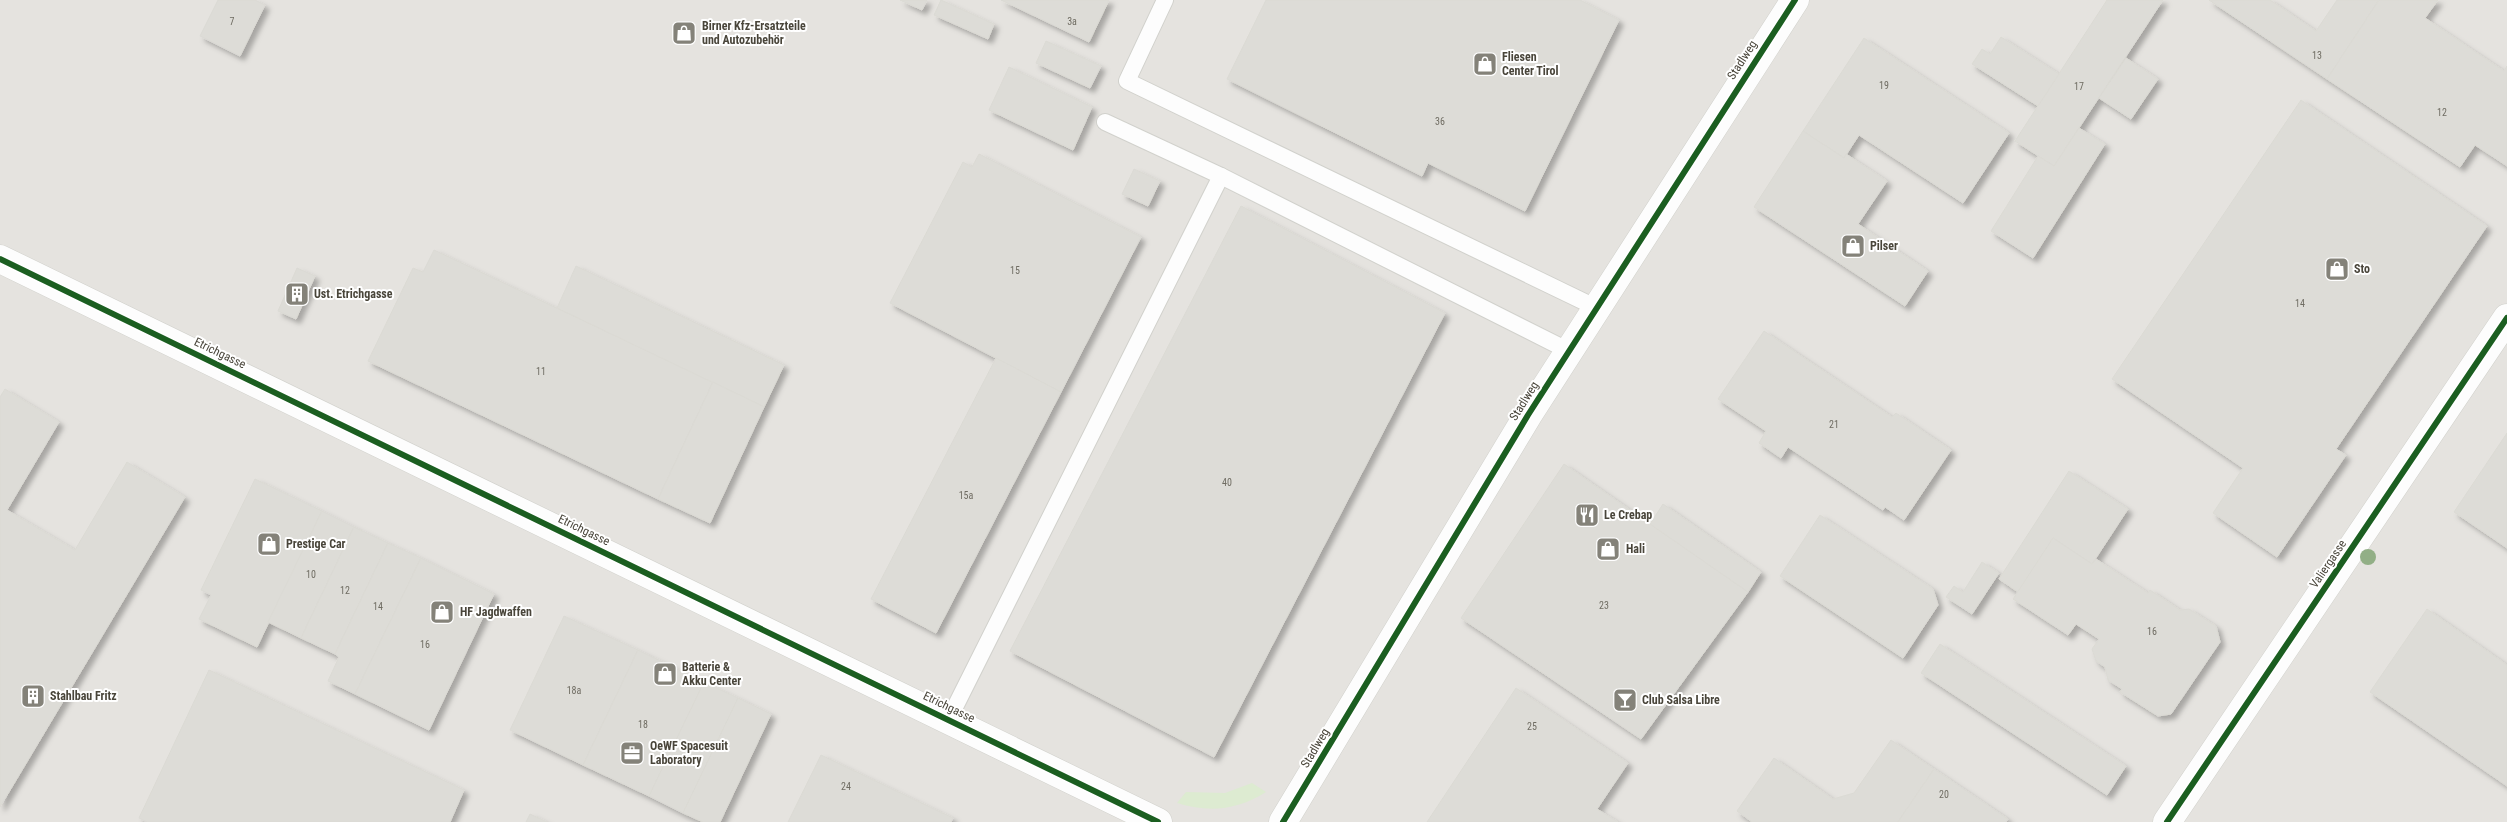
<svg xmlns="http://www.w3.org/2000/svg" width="2507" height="822" viewBox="0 0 2507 822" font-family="'Roboto Condensed',sans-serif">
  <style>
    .industrial { fill: #e5e3df }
    .green { fill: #ddebd1 }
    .building { fill: #dddcd7; stroke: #dbdad4; filter: url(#shadow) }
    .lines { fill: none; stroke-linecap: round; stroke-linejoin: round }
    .service-casing { stroke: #d1d1cc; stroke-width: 18 }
    .minor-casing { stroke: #d1d1cc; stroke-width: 29 }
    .service { stroke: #fdfdfd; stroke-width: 16 }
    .minor { stroke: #fdfdfd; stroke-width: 28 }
    .cycleway-casing { stroke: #fff; stroke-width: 9 }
    .cycleway { stroke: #1b5e20; stroke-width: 6 }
    .tree { fill: #92af86 }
    .labels { text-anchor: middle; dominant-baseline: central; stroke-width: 4; stroke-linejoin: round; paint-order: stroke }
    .number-label { font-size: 10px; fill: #6f6c62 }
    .poi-label { font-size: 12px; font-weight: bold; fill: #49453a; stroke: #fff; text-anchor: start }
    .street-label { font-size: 12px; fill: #49453a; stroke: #fff }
  </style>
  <defs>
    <filter id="shadow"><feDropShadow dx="4.5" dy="4.5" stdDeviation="2.5" flood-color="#0004"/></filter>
  </defs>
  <rect width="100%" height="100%" fill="#f3f3ef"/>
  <rect class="industrial" x="0" y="0" width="2507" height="822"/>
  <path class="green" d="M1252,783L1266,792C1238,810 1209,813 1177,803L1186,792L1225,793Z"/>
  <g class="building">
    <path d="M218,0H255L265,5L240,56L200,36Z"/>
    <path d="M900,0H927L922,10Z"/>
    <path d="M941,0L994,24L988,39L934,15Z"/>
    <path d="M1001,0H1109L1089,42Z"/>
    <path d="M1266,0H1580L1619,20L1525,211L1428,163L1422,176L1227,79Z"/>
    <path d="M2107,0H2163L2054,166L2015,141Z"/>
    <path d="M2209,0H2270L2316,31L2337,0H2379L2327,79Z"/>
    <path d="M2379,0H2438L2425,18L2504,71L2507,66V166L2475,145L2460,167L2327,79Z"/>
    <path d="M2001,37L2059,74L2038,106L1972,64L1982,49L1990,54Z"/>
    <path d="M1864,38L2009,133L1963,203L1859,135L1844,158L1803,131Z"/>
    <path d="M1046,41L1101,66L1090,88L1036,63Z"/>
    <path d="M2126,58L2158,79L2131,119L2099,98Z"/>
    <path d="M1009,67L1092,107L1073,150L989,110Z"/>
    <path d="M2301,100L2487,226L2336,449L2346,455L2277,557L2213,513L2243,468L2112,379Z"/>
    <path d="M2079,128L2105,144L2033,258L1991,231L2038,156L2054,166Z"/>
    <path d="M1803,131L1844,158L1846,154L1887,181L1858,224L1928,271L1905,306L1754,207Z"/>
    <path d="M979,154L1141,237L1061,392L890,303L963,162L972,167Z"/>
    <path d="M1134,169L1160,181L1148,206L1122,194Z"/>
    <path d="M1241,206L1445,313L1214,757L1010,651Z"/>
    <path d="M434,250L713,382L658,499L368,361L413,268L423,272Z"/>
    <path d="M576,266L784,365L764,407L557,308Z"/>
    <path d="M297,268L315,276L296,319L278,311Z"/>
    <path d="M1764,331L1892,417L1896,413L1951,450L1904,520L1885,507L1883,510L1788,447L1781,458L1759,443L1766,431L1718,399Z"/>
    <path d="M996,358L1061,392L936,633L871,599Z"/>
    <path d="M713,382L764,407L710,523L658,499Z"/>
    <path d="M5,389L59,422L7,510L75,550L127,462L185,497L0,807V397Z"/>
    <path d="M2507,433V548L2454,512Z"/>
    <path d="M1564,464L1748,592L1641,739L1461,618Z"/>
    <path d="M2069,471L2128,509L2092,564L2053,538L2018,592L1999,579Z"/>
    <path d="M255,479L322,511L257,647L199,619L211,595L201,590Z"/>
    <path d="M1663,504L1761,572L1748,592L1650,524Z"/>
    <path d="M322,511L354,527L301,638L268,622Z"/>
    <path d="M1820,515L1933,589L1938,605L1903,658L1780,576Z"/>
    <path d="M354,527L388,543L335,654L301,638Z"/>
    <path d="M2053,538L2092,564L2096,559L2148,593L2150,590L2180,610L2189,609L2216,626L2220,642L2171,714L2158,716L2120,692L2122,689L2108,680L2105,667L2096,661L2092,649L2099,639L2076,624L2068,635L2013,599Z"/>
    <path d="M388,543L421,558L355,694L328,681L339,657L335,654Z"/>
    <path d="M421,558L494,594L429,730L355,694Z"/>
    <path d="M1982,562L1999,573L1972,614L1946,597L1954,586L1963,592Z"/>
    <path d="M2427,609L2507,665V786L2370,692Z"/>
    <path d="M564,616L638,650L583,765L510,730Z"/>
    <path d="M1940,644L2126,766L2107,795L1921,673Z"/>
    <path d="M638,650L704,682L649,796L583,765Z"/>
    <path d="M209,670L464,790L450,822H147L139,818Z"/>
    <path d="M704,682L738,698L683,813L649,796Z"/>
    <path d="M1516,688L1628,763L1597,809L1618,822H1427Z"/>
    <path d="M738,698L771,714L720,822H703L683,813Z"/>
    <path d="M1891,740L1934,769L1898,822H1752L1737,811L1774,758L1833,799L1854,793Z"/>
    <path d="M821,755L953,818L951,822H788Z"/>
    <path d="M1934,769L2008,819L2006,822H1898Z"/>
    <path d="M530,814L547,822H526Z"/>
  </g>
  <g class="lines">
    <g class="service-casing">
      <g id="service">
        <path d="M1165,0L1127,81L1597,308"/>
        <path d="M1105,122L1221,176L1569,351"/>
        <path d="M949,719L1221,176"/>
      </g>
    </g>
    <g class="minor-casing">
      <g id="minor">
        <path d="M0,259L1158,822"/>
        <path d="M1283,822L1528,415L1795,0"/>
        <path d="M2167,822L2507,318"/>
      </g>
    </g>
    <use href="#service" class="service"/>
    <use href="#minor" class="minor"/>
    <g class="cycleway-casing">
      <g id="cycleway">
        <path d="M0,259L1158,822"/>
        <path d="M1283,822L1528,415L1795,0"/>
        <path d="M2167,822L2507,318"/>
      </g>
    </g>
    <use href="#cycleway" class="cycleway"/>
  </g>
  <circle class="tree" cx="2368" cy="557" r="8"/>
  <defs>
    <g id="shop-square" transform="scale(1.25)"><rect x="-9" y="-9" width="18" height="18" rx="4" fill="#848279" stroke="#fff"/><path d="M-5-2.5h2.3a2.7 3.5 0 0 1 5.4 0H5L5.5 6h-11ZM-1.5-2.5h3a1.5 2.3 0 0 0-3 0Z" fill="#fff"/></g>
    <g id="building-square" transform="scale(1.25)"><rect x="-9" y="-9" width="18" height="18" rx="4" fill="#848279" stroke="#fff"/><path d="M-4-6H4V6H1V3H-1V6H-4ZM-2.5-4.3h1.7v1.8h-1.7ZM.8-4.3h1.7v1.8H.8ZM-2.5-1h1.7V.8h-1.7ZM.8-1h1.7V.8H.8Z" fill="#fff"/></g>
    <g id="restaurant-square" transform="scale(1.25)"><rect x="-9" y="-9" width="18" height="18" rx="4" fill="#848279" stroke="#fff"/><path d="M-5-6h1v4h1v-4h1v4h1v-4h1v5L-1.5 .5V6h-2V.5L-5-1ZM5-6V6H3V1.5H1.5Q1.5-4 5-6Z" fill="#fff"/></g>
    <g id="bar-square" transform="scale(1.25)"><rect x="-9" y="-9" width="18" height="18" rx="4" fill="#848279" stroke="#fff"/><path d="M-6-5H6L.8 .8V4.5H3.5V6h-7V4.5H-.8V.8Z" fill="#fff"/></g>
    <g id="office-square" transform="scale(1.25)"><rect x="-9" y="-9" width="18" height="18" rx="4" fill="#848279" stroke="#fff"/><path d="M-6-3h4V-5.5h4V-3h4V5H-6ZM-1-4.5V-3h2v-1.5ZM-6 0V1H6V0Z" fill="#fff"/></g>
  </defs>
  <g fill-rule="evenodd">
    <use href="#shop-square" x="684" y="33"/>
    <use href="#shop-square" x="1485" y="64"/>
    <use href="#shop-square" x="1853" y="246"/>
    <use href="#shop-square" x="2337" y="269"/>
    <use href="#building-square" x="297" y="294"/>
    <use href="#restaurant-square" x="1587" y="515"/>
    <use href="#shop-square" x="269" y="544"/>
    <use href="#shop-square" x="1608" y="549"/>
    <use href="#shop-square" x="442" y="612"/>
    <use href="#shop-square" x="665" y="674"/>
    <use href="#building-square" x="33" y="696"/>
    <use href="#bar-square" x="1625" y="700"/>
    <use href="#office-square" x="632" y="753"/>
  </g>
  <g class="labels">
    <g class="number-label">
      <text x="232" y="21">7</text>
      <text x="1072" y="21">3a</text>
      <text x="2317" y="55">13</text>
      <text x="1884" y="85">19</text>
      <text x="2079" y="86">17</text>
      <text x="2442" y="112">12</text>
      <text x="1440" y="121">36</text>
      <text x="1015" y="270">15</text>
      <text x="2300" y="303">14</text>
      <text x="541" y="371">11</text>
      <text x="1834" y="424">21</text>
      <text x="1227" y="482">40</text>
      <text x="966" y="495">15a</text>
      <text x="311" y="574">10</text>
      <text x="345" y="590">12</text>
      <text x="1604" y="605">23</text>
      <text x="378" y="606">14</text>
      <text x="2152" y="631">16</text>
      <text x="425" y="644">16</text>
      <text x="574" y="690">18a</text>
      <text x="643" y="724">18</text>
      <text x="1532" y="726">25</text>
      <text x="846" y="786">24</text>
      <text x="1944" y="794">20</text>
    </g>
    <g class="poi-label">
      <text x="702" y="26">Birner Kfz-Ersatzteile<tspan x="702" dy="14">und Autozubehör</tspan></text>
      <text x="1502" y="57">Fliesen<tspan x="1502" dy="14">Center Tirol</tspan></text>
      <text x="1870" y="246">Pilser</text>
      <text x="2354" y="269">Sto</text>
      <text x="314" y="294">Ust. Etrichgasse</text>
      <text x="1604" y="515">Le Crebap</text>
      <text x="286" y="544">Prestige Car</text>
      <text x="1626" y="549">Hali</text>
      <text x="460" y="612">HF Jagdwaffen</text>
      <text x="682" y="667">Batterie &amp;<tspan x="682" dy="14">Akku Center</tspan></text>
      <text x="50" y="696">Stahlbau Fritz</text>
      <text x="1642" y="700">Club Salsa Libre</text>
      <text x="650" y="746">OeWF Spacesuit<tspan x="650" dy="14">Laboratory</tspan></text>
    </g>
    <g class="street-label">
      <text transform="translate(1742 60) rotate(-57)">Stadlweg</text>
      <text transform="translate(220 353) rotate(26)">Etrichgasse</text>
      <text transform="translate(1524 401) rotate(-58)">Stadlweg</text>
      <text transform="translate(584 530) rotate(26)">Etrichgasse</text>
      <text transform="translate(2328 564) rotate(-56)">Valiergasse</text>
      <text transform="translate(949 707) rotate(26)">Etrichgasse</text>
      <text transform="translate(1315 748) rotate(-59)">Stadlweg</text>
    </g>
  </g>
</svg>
